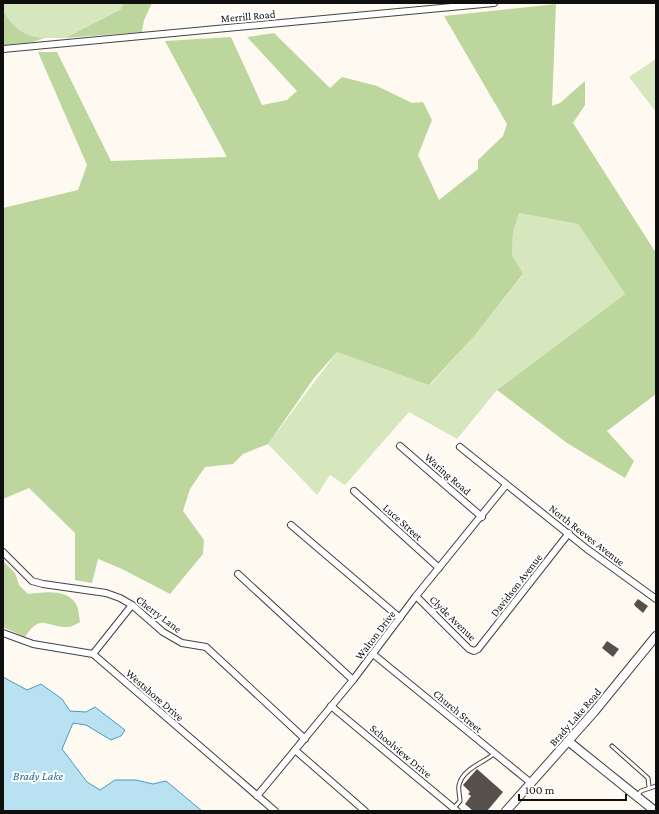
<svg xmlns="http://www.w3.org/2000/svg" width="659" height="814" viewBox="0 0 659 814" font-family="'Crimson Pro',serif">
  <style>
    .green { fill: #d6e6bd }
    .forest { fill: #bcd69d }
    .water { fill: #bae1f2; stroke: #469cc3 }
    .building { fill: #574f4c }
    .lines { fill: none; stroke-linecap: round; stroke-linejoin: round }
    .service-casing { stroke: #424242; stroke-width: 5 }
    .minor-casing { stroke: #424242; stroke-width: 8 }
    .tertiary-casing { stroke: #424242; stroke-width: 10 }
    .service { stroke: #fff; stroke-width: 3 }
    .minor { stroke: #fff; stroke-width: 6 }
    .tertiary { stroke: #fff; stroke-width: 8 }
    .labels { text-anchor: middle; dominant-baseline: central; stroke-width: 4; stroke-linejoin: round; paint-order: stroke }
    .street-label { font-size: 11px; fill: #0f0f0f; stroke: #fff }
    .water-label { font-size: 12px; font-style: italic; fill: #216e98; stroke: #fff }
  </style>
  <rect width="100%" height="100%" fill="#fefaf1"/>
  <g class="green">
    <path d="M3,3H124L120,10L65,38H44L29,36L18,31L3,10Z"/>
    <path d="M656,59V112L629,77Z"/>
    <path d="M519,213L578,224L625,294L497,390L457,439L409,412L345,485L330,475L317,495L268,444L337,352L430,385L476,334L523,275L512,255L513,233Z"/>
  </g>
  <g class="forest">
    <path d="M124,3H152L144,20L142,32L65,38L120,10Z"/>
    <path d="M556,4L552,106L560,103L585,81V105L573,123L656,253V394L607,431L634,461L625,478L567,443L497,390L625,294L578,224L519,213L513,233L512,255L523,274L476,334L429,385L337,352L314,378L268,444L243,454L233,464L205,467L190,489L183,511L204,540L203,554L170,594L122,569L98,559L92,583L75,580V533L29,488L3,499V208L78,190L87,165L38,52H57L111,161L227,157L165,41L231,37L262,105L287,100L297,91L247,37L274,33L330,88L342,77L377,86L412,103L423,102L432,120L418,155L439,200L478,169V160L503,136L507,124L444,16Z"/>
    <path d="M3,10C15,29 22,36 44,38L33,42L3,45Z"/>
    <path d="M3,561L15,573L19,585L28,594C44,592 69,588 77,606C79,611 79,617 80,622C76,624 72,627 68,627C45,628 42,612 25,637L3,627Z"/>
  </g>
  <path class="water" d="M3,677L27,690L41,684L62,699L70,711L86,712L95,707L125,730L121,736L111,740L86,725L73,723L62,749L87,782L100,790L115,780H136L153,784L166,781L202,811H3Z"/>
  <g class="building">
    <path d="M638,599L648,606L643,613L635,606L634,604Z"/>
    <path d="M607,641L619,649L613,657L602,648Z"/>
    <path d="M477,769L503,792L487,811H473L465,804L471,796L468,794L470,792L463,785Z"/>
  </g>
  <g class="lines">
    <g class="service-casing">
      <g id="service">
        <path d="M612,746L648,778L649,787"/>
        <path d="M637,796L641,791L656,786"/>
        <path d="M454,808L460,801C460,796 458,790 459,785C463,768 484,763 495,753"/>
      </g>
    </g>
    <g class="minor-casing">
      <g id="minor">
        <path d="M3,49L494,3"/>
        <path d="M400,446L482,517"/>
        <path d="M460,447L587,549L656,599"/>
        <path d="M354,491L439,568"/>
        <path d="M291,525L400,618"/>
        <path d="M3,552L32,581L43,584L106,593L120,598L132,605L163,632L182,643L206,647L305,739"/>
        <path d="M238,574L353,680"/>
        <path d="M416,596L469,649L474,651L478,649L569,533"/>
        <path d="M3,633L33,644L93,654L275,811"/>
        <path d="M93,654L132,605"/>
        <path d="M373,654L531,783"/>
        <path d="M331,706L457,811"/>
        <path d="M295,750L365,811"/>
        <path d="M257,796L353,680L416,596L506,485"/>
      </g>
    </g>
    <g class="tertiary-casing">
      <g id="tertiary">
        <path d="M568,741L655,811"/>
        <path d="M506,811L594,712L656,636"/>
      </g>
    </g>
    <use href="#service" class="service"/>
    <use href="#minor" class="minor"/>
    <use href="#tertiary" class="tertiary"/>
  </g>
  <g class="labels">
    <g class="street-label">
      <text transform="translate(248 16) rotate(-5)">Merrill Road</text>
      <text transform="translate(448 474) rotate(41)">Waring Road</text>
      <text transform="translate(403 522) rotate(42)">Luce Street</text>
      <text transform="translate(587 535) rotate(38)">North Reeves Avenue</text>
      <text transform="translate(516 585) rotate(-52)">Davidson Avenue</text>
      <text transform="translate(159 614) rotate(37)">Cherry Lane</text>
      <text transform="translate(453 618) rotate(44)">Clyde Avenue</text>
      <text transform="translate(375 635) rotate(-53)">Walton Drive</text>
      <text transform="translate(155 695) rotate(41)">Westshore Drive</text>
      <text transform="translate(458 711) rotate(40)">Church Street</text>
      <text transform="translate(575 717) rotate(-49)">Brady Lake Road</text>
      <text transform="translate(401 751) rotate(40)">Schoolview Drive</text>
    </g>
    <g class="water-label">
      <text x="38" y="776">Brady Lake</text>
    </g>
  </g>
  <rect width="659" height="814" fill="none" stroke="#0f0f0f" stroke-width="8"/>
  <path d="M519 794v6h107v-6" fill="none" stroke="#0f0f0f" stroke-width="2"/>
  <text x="525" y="794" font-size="12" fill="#0f0f0f" stroke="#ffffff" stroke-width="3" paint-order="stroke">100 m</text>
</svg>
